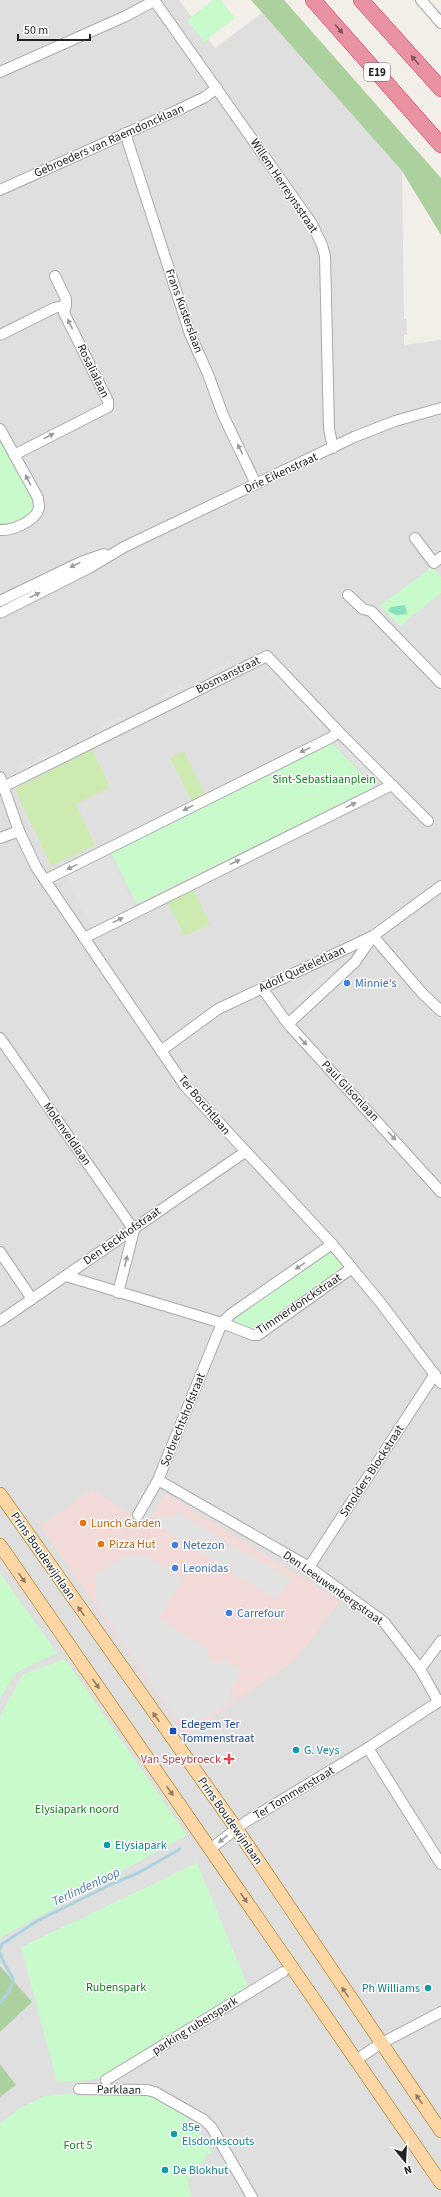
<svg xmlns="http://www.w3.org/2000/svg" width="441" height="2197" viewBox="0 0 441 2197" font-family="'Source Sans 3',sans-serif">
  <style>
    .residential { fill: #e0dfdf }
    .commercial { fill: #f2dad9 }
    .grass { fill: #cdebb0 }
    .forest { fill: #add19e }
    .park { fill: #c8facc }
    .pitch { fill: #88e0be }
    .parking { fill: #e2e2e2 }
    .lines { fill: none; stroke-linecap: round; stroke-linejoin: round }
    .stream { stroke: #aad3df; stroke-width: 3 }
    .minor-casing { stroke: #a9a9a9; stroke-width: 12 }
    .major-casing { stroke: #a06b00; stroke-width: 14 }
    .highway-casing { stroke: #dc2a67; stroke-width: 16 }
    .minor { stroke: #fff; stroke-width: 10 }
    .major { stroke: #fcd6a4; stroke-width: 13 }
    .highway { stroke: #e892a2; stroke-width: 15 }
    .oneway { fill: #7b545c }
    .oneway2 { fill: #9c9c9c }
    .oneway3 { fill: #8f7c63 }
    .shop-dot { fill: #3f7fe0; stroke: #fff; stroke-width: 1.5 }
    .food-dot { fill: #e8710a; stroke: #fff; stroke-width: 1.5 }
    .transit-dot { fill: #1a4fb4; stroke: #fff; stroke-width: 1.5 }
    .culture-dot { fill: #0f9aa8; stroke: #fff; stroke-width: 1.5 }
    .health-dot { fill: #e0444e; stroke: #fff; stroke-width: 1.5 }
    .labels { text-anchor: middle; dominant-baseline: central; stroke-width: 3; stroke-linejoin: round; paint-order: stroke }
    .shield { fill: #fff; stroke: #646464; stroke-width: 1 }
    .shield-label { font-size: 11px; font-weight: bold; fill: #222 }
    .street-label { font-size: 12px; fill: #222; stroke: #fff }
    .park-label { font-size: 12px; fill: #0c8416; stroke: #fff }
    .shop-label { font-size: 12px; fill: #366cbe; stroke: #fff; text-anchor: start }
    .food-label { font-size: 12px; fill: #c56008; stroke: #fff; text-anchor: start }
    .transit-label { font-size: 12px; fill: #164399; stroke: #fff; text-anchor: start }
    .culture-label { font-size: 12px; fill: #0d838f; stroke: #fff; text-anchor: start }
    .health-label { font-size: 12px; fill: #be3a42; stroke: #fff; text-anchor: end }
    .water-label { font-size: 13px; font-style: italic; fill: #4a7aab; stroke: #fff }
  </style>
  <rect width="100%" height="100%" fill="#f2efe9"/>
  <path class="residential" d="M0,0H179L215,48L263,12L402,171L404,319H406L407,335H404V345L441,340V2197H0Z"/>
  <path class="commercial" d="M92,1490L147,1524L165,1493L340,1601L296,1659L186,1736L40,1526Z"/>
  <g class="grass">
    <path d="M92,749L110,787L76,804L95,845L51,866L15,789Z"/>
    <path d="M184,751L205,795L192,801L170,758Z"/>
    <path d="M192,887L210,924L185,936L166,901Z"/>
  </g>
  <g class="forest">
    <path d="M251,0H284L441,178V235L402,171Z"/>
    <path d="M0,1966L32,2002L0,2032Z"/>
    <path d="M0,2064L16,2085L0,2097Z"/>
  </g>
  <g class="park">
    <path d="M213,0H221L235,18L204,42L187,20Z"/>
    <path d="M0,435L34,497L35,505C30,518 13,524 0,523Z"/>
    <path d="M433,566L441,577V593L400,626L380,606Z"/>
    <path d="M332,743L374,787L137,904L111,853Z"/>
    <path d="M327,1252C335,1255 339,1258 341,1266L336,1274L258,1329L255,1331L236,1324L235,1316Z"/>
    <path d="M0,1573L57,1653L17,1672L0,1698Z"/>
    <path d="M65,1659L187,1835L0,1938V1716L23,1674Z"/>
    <path d="M197,1863L251,1993C202,2027 152,2064 94,2079C82,2082 69,2081 57,2082L21,1947Z"/>
    <path d="M85,2092C113,2094 148,2090 172,2105C190,2115 201,2136 212,2152L205,2155L206,2159L188,2181L191,2197H0V2124L20,2108L45,2096Z"/>
  </g>
  <path class="pitch" d="M405,605L407,614L396,615L388,611L391,607Z"/>
  <g class="parking">
    <path d="M229,662L232,669L209,679L206,673Z"/>
    <path d="M274,669L325,722L320,727L268,674Z"/>
    <path d="M182,685L185,692L163,703L160,696Z"/>
    <path d="M124,714L127,721L104,732L101,725Z"/>
    <path d="M345,743L374,773L369,778L340,747Z"/>
    <path d="M63,744L66,751L23,772L19,766Z"/>
    <path d="M107,854L134,908L92,929L65,874Z"/>
    <path d="M337,962L342,969L298,1008L292,1002Z"/>
    <path d="M177,1512L292,1580L275,1599L151,1522L155,1517L173,1518Z"/>
    <path d="M124,1556H147L183,1579L159,1619L209,1650L206,1656L218,1664L223,1659L243,1671L229,1693L233,1699L193,1727L184,1716L177,1720L96,1602L95,1575Z"/>
  </g>
  <g class="lines">
    <g class="stream">
      <path d="M0,1949L2,1944L37,1921L112,1884L138,1873L180,1849"/>
      <path d="M0,1953C9,1981 24,1974 0,2003"/>
    </g>
    <g class="minor-casing">
      <g id="minor">
        <path d="M154,0L312,224L322,245L325,256L329,429L333,448"/>
        <path d="M421,0L441,23"/>
        <path d="M0,72L126,16L154,1"/>
        <path d="M125,133L190,334L208,374L223,415L256,484"/>
        <path d="M0,190L178,110L205,97L217,88"/>
        <path d="M55,276L66,299V305"/>
        <path d="M0,335L54,308L66,305L64,313L108,401V407L14,455"/>
        <path d="M0,429L38,498C38,501 39,505 39,508C36,521 12,531 0,530"/>
        <path d="M415,538L434,563L441,557"/>
        <path d="M348,595L363,609L371,611L441,683"/>
        <path d="M0,601L81,562L104,554"/>
        <path d="M0,613L89,568L124,547L354,437L395,421L441,408"/>
        <path d="M0,777L19,831L36,867L185,1086L332,1244L380,1302L441,1383"/>
        <path d="M3,787L267,656L339,732L428,821"/>
        <path d="M0,838L19,831"/>
        <path d="M45,880L330,738L339,732"/>
        <path d="M84,938L392,785"/>
        <path d="M262,988L288,1024L441,1192"/>
        <path d="M288,1024L355,962L373,936L422,993L441,1011"/>
        <path d="M0,1038L134,1230L118,1293"/>
        <path d="M162,1050L218,1009L373,936L441,886"/>
        <path d="M0,1252L32,1299"/>
        <path d="M66,1276L222,1323L253,1335H258L352,1268"/>
        <path d="M0,1321L245,1152"/>
        <path d="M158,1480L309,1567L384,1622L420,1669L438,1701"/>
        <path d="M138,1515L158,1480L222,1323L231,1314L332,1244"/>
        <path d="M309,1567L435,1374"/>
        <path d="M420,1669L441,1641"/>
        <path d="M368,1748L441,1864"/>
        <path d="M210,1849L247,1821L368,1748L441,1700"/>
        <path d="M356,2060L380,2044L441,2012"/>
        <path d="M106,2080L283,1972"/>
        <path d="M79,2089L147,2090L155,2092L204,2120L212,2128L252,2197"/>
      </g>
    </g>
    <g class="major-casing">
      <g id="major">
        <path d="M0,1494L236,1828L441,2131"/>
        <path d="M0,1545L441,2183"/>
      </g>
    </g>
    <g class="highway-casing">
      <g id="highway">
        <path d="M313,0L441,145"/>
        <path d="M361,0L441,89"/>
      </g>
    </g>
    <use href="#minor" class="minor"/>
    <use href="#major" class="major"/>
    <use href="#highway" class="highway"/>
  </g>
  <defs><path id="oneway-solid" d="M-6-.8H1V-3.2L6.5 0L1 3.2V.8H-6Z"/></defs>
  <g class="oneway">
    <use href="#oneway-solid" transform="translate(339 29) rotate(49)"/>
    <use href="#oneway-solid" transform="translate(415 60) rotate(-132)"/>
  </g>
  <g class="oneway2">
    <use href="#oneway-solid" transform="translate(70 324) rotate(-116)"/>
    <use href="#oneway-solid" transform="translate(49 436) rotate(-27)"/>
    <use href="#oneway-solid" transform="translate(240 449) rotate(-116)"/>
    <use href="#oneway-solid" transform="translate(28 480) rotate(-118)"/>
    <use href="#oneway-solid" transform="translate(75 565) rotate(154)"/>
    <use href="#oneway-solid" transform="translate(35 595) rotate(-26)"/>
    <use href="#oneway-solid" transform="translate(305 750) rotate(154)"/>
    <use href="#oneway-solid" transform="translate(351 805) rotate(-26)"/>
    <use href="#oneway-solid" transform="translate(188 808) rotate(153)"/>
    <use href="#oneway-solid" transform="translate(235 862) rotate(-26)"/>
    <use href="#oneway-solid" transform="translate(72 867) rotate(154)"/>
    <use href="#oneway-solid" transform="translate(118 920) rotate(-26)"/>
    <use href="#oneway-solid" transform="translate(303 1041) rotate(47)"/>
    <use href="#oneway-solid" transform="translate(392 1136) rotate(47)"/>
    <use href="#oneway-solid" transform="translate(126 1261) rotate(-77)"/>
    <use href="#oneway-solid" transform="translate(300 1266) rotate(145)"/>
    <use href="#oneway-solid" transform="translate(223 1839) rotate(141)"/>
  </g>
  <g class="oneway3">
    <use href="#oneway-solid" transform="translate(22 1578) rotate(55)"/>
    <use href="#oneway-solid" transform="translate(81 1611) rotate(-125)"/>
    <use href="#oneway-solid" transform="translate(96 1684) rotate(55)"/>
    <use href="#oneway-solid" transform="translate(156 1717) rotate(-125)"/>
    <use href="#oneway-solid" transform="translate(170 1791) rotate(55)"/>
    <use href="#oneway-solid" transform="translate(244 1898) rotate(55)"/>
    <use href="#oneway-solid" transform="translate(345 1992) rotate(-124)"/>
    <use href="#oneway-solid" transform="translate(419 2099) rotate(-125)"/>
  </g>
  <g class="shop-dot">
    <circle cx="347" cy="983" r="4"/>
    <circle cx="175" cy="1545" r="4"/>
    <circle cx="175" cy="1568" r="4"/>
    <circle cx="229" cy="1613" r="4"/>
  </g>
  <g class="food-dot">
    <circle cx="83" cy="1523" r="4"/>
    <circle cx="101" cy="1544" r="4"/>
  </g>
  <rect class="transit-dot" x="169" y="1727" width="8" height="8" rx="2"/>
  <g class="culture-dot">
    <circle cx="296" cy="1750" r="4"/>
    <circle cx="107" cy="1845" r="4"/>
    <circle cx="428" cy="1988" r="4"/>
    <circle cx="174" cy="2134" r="4"/>
    <circle cx="165" cy="2170" r="4"/>
  </g>
  <path class="health-dot" d="M227 1753h4v4h4v4h-4v4h-4v-4h-4v-4h4z"/>
  <g class="labels">
    <rect class="shield" x="364" y="63" width="26" height="18" rx="3"/>
    <g class="shield-label">
      <text x="377" y="72">E19</text>
    </g>
    <g class="street-label">
      <text transform="translate(109 141) rotate(-24)">Gebroeders van Raemdoncklaan</text>
      <text transform="translate(284 186) rotate(56)">Willem Herreynsstraat</text>
      <text transform="translate(184 311) rotate(70)">Frans Kusterslaan</text>
      <text transform="translate(93 371) rotate(64)">Rosalialaan</text>
      <text transform="translate(281 473) rotate(-25)">Drie Eikenstraat</text>
      <text transform="translate(228 675) rotate(-26)">Bosmanstraat</text>
      <text transform="translate(302 969) rotate(-25)">Adolf Queteletlaan</text>
      <text transform="translate(350 1091) rotate(47)">Paul Gilsonlaan</text>
      <text transform="translate(204 1105) rotate(50)">Ter Borchtlaan</text>
      <text transform="translate(67 1134) rotate(55)">Molenveldlaan</text>
      <text transform="translate(122 1236) rotate(-35)">Den Eeckhofstraat</text>
      <text transform="translate(299 1304) rotate(-34)">Timmerdonckstraat</text>
      <text transform="translate(183 1420) rotate(-68)">Sorbrechtshofstraat</text>
      <text transform="translate(372 1471) rotate(-57)">Smolders Blockstraat</text>
      <text transform="translate(43 1556) rotate(55)">Prins Boudewijnlaan</text>
      <text transform="translate(333 1588) rotate(35)">Den Leeuwenbergstraat</text>
      <text transform="translate(294 1793) rotate(-31)">Ter Tommenstraat</text>
      <text transform="translate(230 1821) rotate(55)">Prins Boudewijnlaan</text>
      <text transform="translate(195 2026) rotate(-32)">parking rubenspark</text>
      <text transform="translate(119 2090) rotate(1)">Parklaan</text>
    </g>
    <g class="park-label">
      <text x="324" y="779">Sint-Sebastiaanplein</text>
      <text x="77" y="1809">Elysiapark noord</text>
      <text x="116" y="1987">Rubenspark</text>
      <text x="78" y="2145">Fort 5</text>
    </g>
    <g class="shop-label">
      <text x="355" y="983">Minnie's</text>
      <text x="183" y="1545">Netezon</text>
      <text x="183" y="1568">Leonidas</text>
      <text x="237" y="1613">Carrefour</text>
    </g>
    <g class="food-label">
      <text x="91" y="1523">Lunch Garden</text>
      <text x="109" y="1544">Pizza Hut</text>
    </g>
    <g class="transit-label">
      <text x="181" y="1724">Edegem Ter<tspan x="181" dy="14">Tommenstraat</tspan></text>
    </g>
    <g class="culture-label">
      <text x="304" y="1750">G. Veys</text>
      <text x="115" y="1845">Elysiapark</text>
      <text x="420" y="1988" text-anchor="end">Ph Williams</text>
      <text x="182" y="2127">85e<tspan x="182" dy="14">Elsdonkscouts</tspan></text>
      <text x="173" y="2170">De Blokhut</text>
    </g>
    <g class="health-label">
      <text x="221" y="1759">Van Speybroeck</text>
    </g>
    <g class="water-label">
      <text transform="translate(86 1887) rotate(-25)">Terlindenloop</text>
    </g>
  </g>
  <g transform="translate(405 2161) rotate(162)" stroke="#ffffff" stroke-width="3" paint-order="stroke">
  <path d="M0-3L7 15L0 10L-7 15Z" fill="#222222"/>
  <text y="-6" font-size="11" font-weight="bold" text-anchor="middle" fill="#222222">N</text>
  </g>
  <path d="M18 34v6h72v-6" fill="none" stroke="#222222" stroke-width="2"/>
  <text x="24" y="34" font-size="12" fill="#222222" stroke="#ffffff" stroke-width="3" paint-order="stroke">50 m</text>
</svg>
